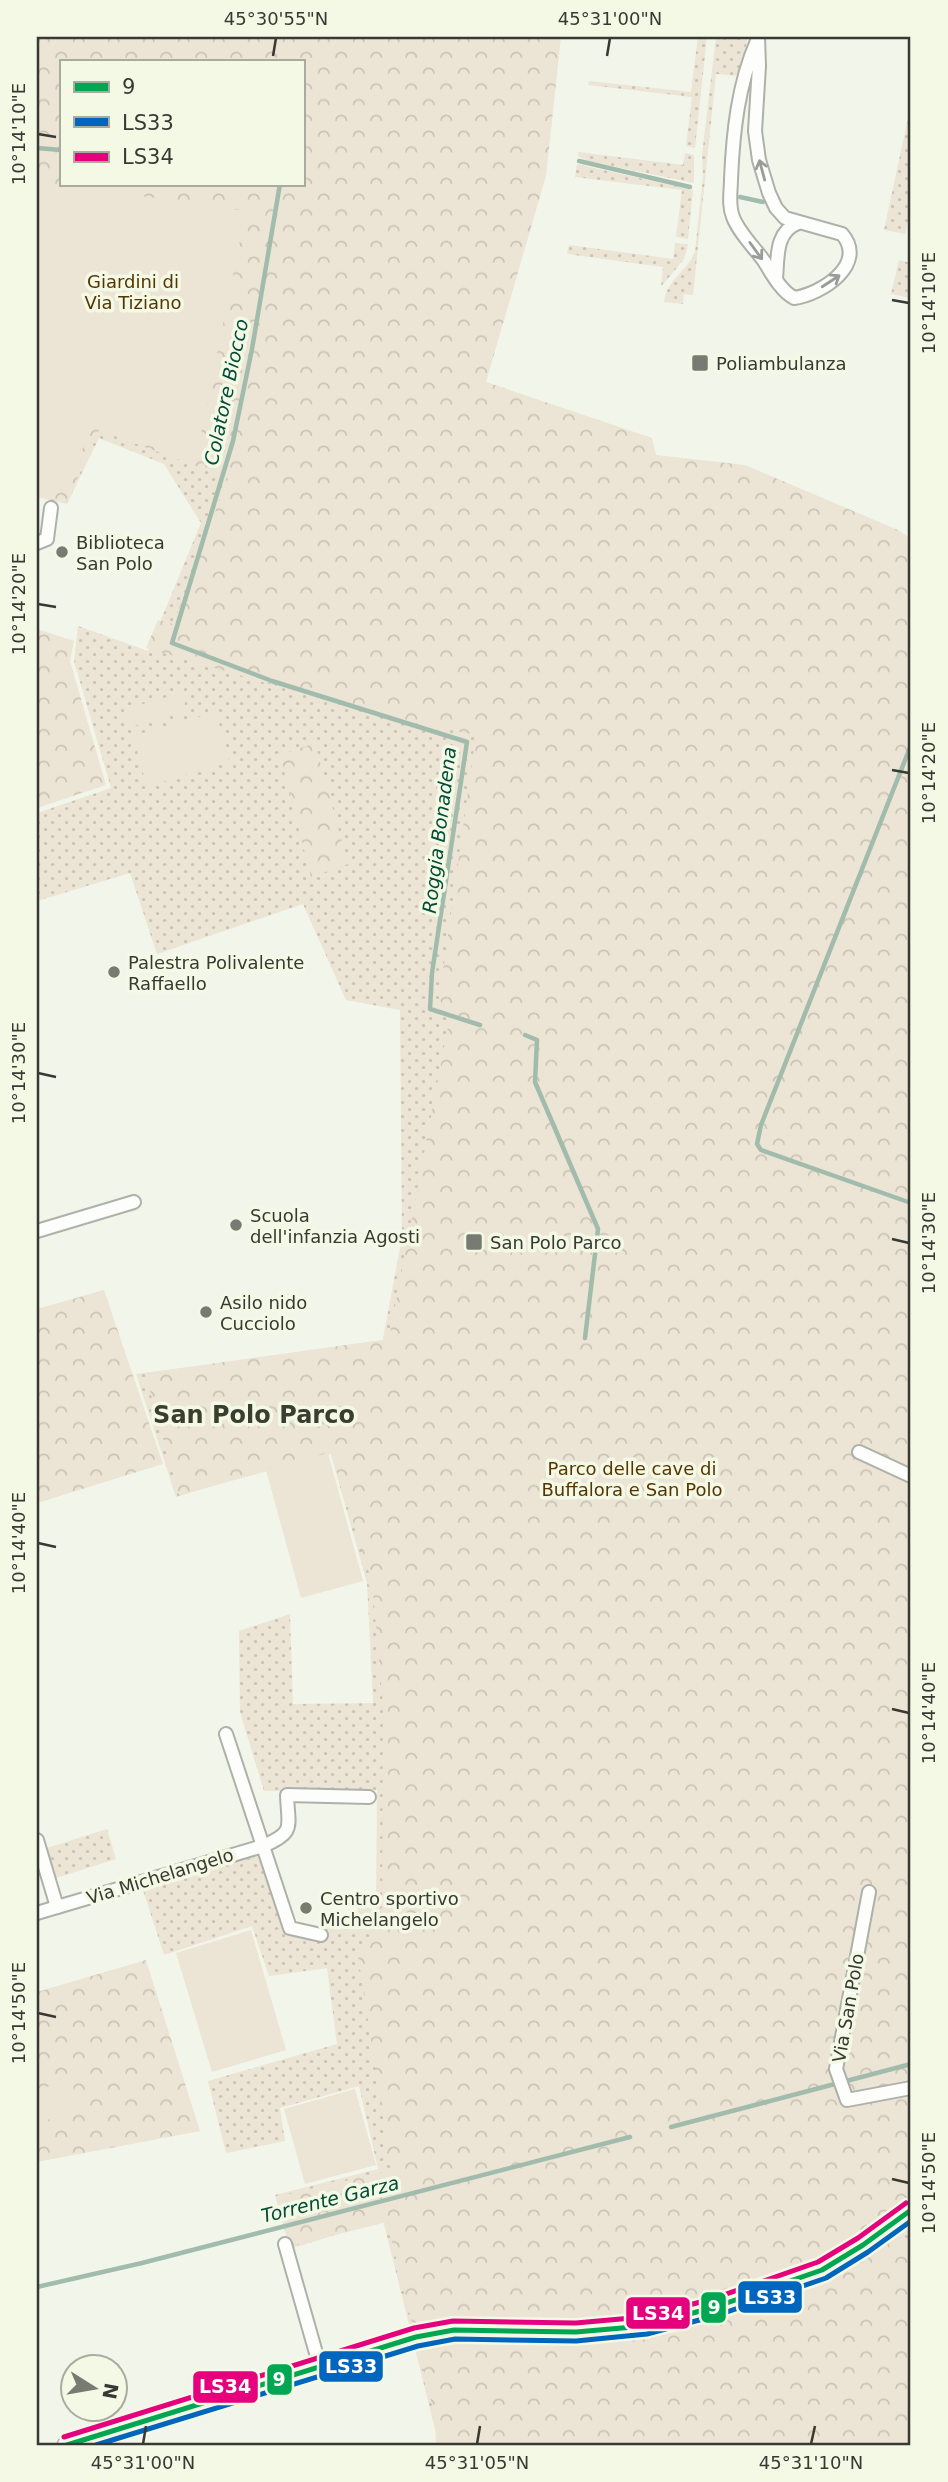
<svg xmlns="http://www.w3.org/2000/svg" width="948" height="2482" viewBox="0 0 948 2482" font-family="'DejaVu Sans',sans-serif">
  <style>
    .grass { fill: url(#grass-dots) }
    .park { fill: url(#park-crowns); fill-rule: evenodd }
    .garden { fill: #ece4d4 }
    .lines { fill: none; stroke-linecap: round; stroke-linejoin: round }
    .stream { stroke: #a1bcac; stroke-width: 4.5 }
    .minor-casing { stroke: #aeb1a9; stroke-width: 16 }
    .secondary-casing { stroke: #aeb1a9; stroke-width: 21 }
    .minor { stroke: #fdfefc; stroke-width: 12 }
    .secondary { stroke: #fdfefc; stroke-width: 18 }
    .bus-1-casing { stroke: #f4f9e6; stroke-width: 10 }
    .bus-2-casing { stroke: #f4f9e6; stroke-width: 10 }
    .bus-3-casing { stroke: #f4f9e6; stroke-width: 10 }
    .bus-1 { stroke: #00a651; stroke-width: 5 }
    .bus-2 { stroke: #0065bd; stroke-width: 5 }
    .bus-3 { stroke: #e5007d; stroke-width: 5 }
    .oneway { stroke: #9a9c97 }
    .ticks { fill: none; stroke: #373932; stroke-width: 2.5 }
    .poi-dot { fill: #787b72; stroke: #f4f9e6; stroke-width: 2.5 }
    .labels { text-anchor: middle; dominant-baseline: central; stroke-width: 7; stroke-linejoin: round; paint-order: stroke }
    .park-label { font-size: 18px; fill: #563501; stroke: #f4f9e6 }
    .poi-label { font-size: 18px; fill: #373932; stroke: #f4f9e6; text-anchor: start }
    .street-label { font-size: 18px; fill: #373932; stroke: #f4f9e6 }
    .water-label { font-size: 19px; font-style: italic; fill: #004d37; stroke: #f4f9e6 }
    .district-label { font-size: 24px; font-weight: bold; fill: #3a3e2f; stroke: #f4f9e6 }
    .line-badge { stroke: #f4f9e6; stroke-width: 2.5 }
    .badge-label { font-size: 19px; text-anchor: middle; font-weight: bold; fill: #fff }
    .neatline { fill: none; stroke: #373932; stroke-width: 2.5 }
    .ticks-label { font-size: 18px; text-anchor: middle; fill: #373932 }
  </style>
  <defs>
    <pattern id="grass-dots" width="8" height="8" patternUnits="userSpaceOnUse" patternTransform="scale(1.75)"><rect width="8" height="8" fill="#ece4d4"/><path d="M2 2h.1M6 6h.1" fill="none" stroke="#cbc4b6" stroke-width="1.8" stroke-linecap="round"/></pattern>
    <pattern id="park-crowns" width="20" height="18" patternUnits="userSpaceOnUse" patternTransform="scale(1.75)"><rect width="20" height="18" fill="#ece4d4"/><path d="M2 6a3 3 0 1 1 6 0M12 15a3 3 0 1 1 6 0" fill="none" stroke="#cbc4b6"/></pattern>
  </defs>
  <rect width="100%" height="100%" fill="#f2f5ea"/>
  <g class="grass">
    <path d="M698,37H707L695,148L686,146L692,97L588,85L589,81L691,92Z"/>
    <path d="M716,37H748L739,76L716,74L693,295L684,294L683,304L664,302C666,281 687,271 695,252L703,176L702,155Z"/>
    <path d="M911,104V207L905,234L884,230Z"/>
    <path d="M37,137L61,184L478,734L911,2037V2445H439L383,2220L290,2249L275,2195L378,2169L359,2086L280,2108L285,2141L226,2153L208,2081L337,2044L327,1968L269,1976L252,1926L164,1955L142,1887L262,1855L284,1924L355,1929L358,1908L376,1909L377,1790L264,1791L240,1712L239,1631L290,1614L293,1704L373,1703L367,1583L330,1451L176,1497L136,1374L382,1344L402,1237L400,1010L346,1000L303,904L157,954L130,873L37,901V813L111,788L74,661L78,626L148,651L201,523L164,464L99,438L67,504L37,497Z"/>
    <path d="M578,152L683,165L685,153L694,155V183L588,161L578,156Z"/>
    <path d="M577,164L693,190L688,239L676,237L682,190L575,177Z"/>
    <path d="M675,243L688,244L684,259L661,287L663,267L567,254L569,245L673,259Z"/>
    <path d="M899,260L911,263L910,298L891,294Z"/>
    <path d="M107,1829L116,1859L56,1878L47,1848Z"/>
  </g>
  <g class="park">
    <path d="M37,37H561L546,176L486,382L652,438L656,455L745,465L898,530L911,539V2194L882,2215L911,2248V2445H436L435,2417L387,2222L291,2246L277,2197L391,2170L358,1956L372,1940L382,1906L383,1705L372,1582L331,1454L179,1495L145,1373L389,1339L450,1016L439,999L476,735L380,716L146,648L158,620L173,624L228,478L99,430L67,502L37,496ZM61,61H303V184H61Z"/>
    <path d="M37,629L74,641L70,661L106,785L37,808Z"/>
    <path d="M315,743L348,864L311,877L280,755Z"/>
    <path d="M104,1290L163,1464L37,1503V1309Z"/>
    <path d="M146,1960L200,2131L37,2162V1992Z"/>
  </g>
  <g class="garden">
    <path d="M37,181L246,211L195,463L94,425L62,491L40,487L37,476Z"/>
    <path d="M182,693L187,711L130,727L125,709Z"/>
    <path d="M216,712L229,761L147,787L133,736Z"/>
    <path d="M328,1453L363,1581L301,1598L266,1470Z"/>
    <path d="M251,1930L286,2050L212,2072L176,1953Z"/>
    <path d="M72,2081L79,2113L37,2122V2089Z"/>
    <path d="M355,2089L376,2165L305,2184L284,2109Z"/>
  </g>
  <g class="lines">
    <g class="stream">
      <path d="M37,148L61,150"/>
      <path d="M579,161L690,187"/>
      <path d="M280,184L252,349L233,441L172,643L272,681L467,742L432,973L430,1009L480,1025"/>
      <path d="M740,197L763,202"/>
      <path d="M911,745L761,1125L757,1144L761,1150L911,1203"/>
      <path d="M525,1035L537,1040L535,1082L598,1229L585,1338"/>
      <path d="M671,2127L911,2064"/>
      <path d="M37,2287L142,2263L630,2137"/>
    </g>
    <g class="minor-casing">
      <g id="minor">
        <path d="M757,41C738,84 733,133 731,179C731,191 728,205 733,217C739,233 754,247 764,261C772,274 781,291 794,298C822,294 868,264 842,234L785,218L776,208L769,193L759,160L755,131L759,66L758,37"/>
        <path d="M776,279C778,257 775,232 798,223"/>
        <path d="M37,543L47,539L51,508"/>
        <path d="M37,1231L134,1202"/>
        <path d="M859,1452L911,1476"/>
        <path d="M226,1734L290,1928L321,1935"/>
        <path d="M37,1840L57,1907"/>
        <path d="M869,1892L836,2069L847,2100L911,2088"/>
        <path d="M37,1913L263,1846C296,1832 288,1827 287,1795L369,1797"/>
        <path d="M285,2244L320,2367"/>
      </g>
    </g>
    <g class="secondary-casing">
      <path id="secondary" d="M67,2445L416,2337L454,2330L576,2332L645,2326L715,2307L822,2270L863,2245L911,2210"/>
    </g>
    <use href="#minor" class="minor"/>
    <use href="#secondary" class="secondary"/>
    <g class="bus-1-casing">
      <path id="bus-1" d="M67,2445L416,2337L454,2330L576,2332L645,2326L715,2307L822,2270L863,2245L911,2210"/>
    </g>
    <g class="bus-2-casing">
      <path id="bus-2" d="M96,2445L418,2346L455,2339L576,2341L647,2334L718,2315L826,2278L868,2252L911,2221"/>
    </g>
    <g class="bus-3-casing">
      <path id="bus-3" d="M64,2437L414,2328L453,2321L576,2323L643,2317L712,2299L818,2262L858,2238L906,2203"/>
    </g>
    <use href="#bus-1" class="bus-1"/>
    <use href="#bus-2" class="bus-2"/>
    <use href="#bus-3" class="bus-3"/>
  </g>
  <defs><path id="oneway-shaft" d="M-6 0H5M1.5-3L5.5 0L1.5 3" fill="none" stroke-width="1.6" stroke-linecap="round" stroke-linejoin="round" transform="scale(1.75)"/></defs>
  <g class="oneway">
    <use href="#oneway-shaft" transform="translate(762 170) rotate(-105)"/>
    <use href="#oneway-shaft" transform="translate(756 251) rotate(54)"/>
    <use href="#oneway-shaft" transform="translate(831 281) rotate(-33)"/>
  </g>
  <path class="ticks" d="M273,56L276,38M607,56L610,38M38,134L56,137M892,300L909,303M38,604L56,607M892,770L909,773M38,1073L56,1077M892,1239L909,1243M38,1543L56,1547M892,1709L909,1713M38,2013L56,2017M892,2179L909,2183M143,2444L146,2426M477,2444L480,2426M811,2444L815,2426"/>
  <g class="poi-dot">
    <rect x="691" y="354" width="18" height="18" rx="3.5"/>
    <circle cx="62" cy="552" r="7"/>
    <circle cx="114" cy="972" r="7"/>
    <circle cx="236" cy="1225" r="7"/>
    <rect x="465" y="1233" width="18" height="18" rx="3.5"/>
    <circle cx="206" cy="1312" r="7"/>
    <circle cx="306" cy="1908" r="7"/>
  </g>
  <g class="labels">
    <g class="park-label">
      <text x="133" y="281">Giardini di<tspan x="133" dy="21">Via Tiziano</tspan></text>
      <text x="632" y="1468">Parco delle cave di<tspan x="632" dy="21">Buffalora e San Polo</tspan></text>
    </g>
    <g class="poi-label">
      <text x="716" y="363">Poliambulanza</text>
      <text x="76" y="542">Biblioteca<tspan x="76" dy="21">San Polo</tspan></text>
      <text x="128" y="962">Palestra Polivalente<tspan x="128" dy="21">Raffaello</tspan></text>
      <text x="250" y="1215">Scuola<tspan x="250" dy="21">dell'infanzia Agosti</tspan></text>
      <text x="490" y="1242">San Polo Parco</text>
      <text x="220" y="1302">Asilo nido<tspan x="220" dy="21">Cucciolo</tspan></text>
      <text x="320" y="1898">Centro sportivo<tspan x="320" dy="21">Michelangelo</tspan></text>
    </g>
    <g class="street-label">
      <text transform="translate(160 1876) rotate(-17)">Via Michelangelo</text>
      <text transform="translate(848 2008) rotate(-80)">Via San Polo</text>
    </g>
    <g class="water-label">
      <text transform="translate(226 392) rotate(-78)">Colatore Biocco</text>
      <text transform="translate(439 830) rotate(-83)">Roggia Bonadena</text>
      <text transform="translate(330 2199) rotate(-14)">Torrente Garza</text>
    </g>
    <g class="district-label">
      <text x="254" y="1415">San Polo Parco</text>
    </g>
  </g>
  <g class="line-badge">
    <rect x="737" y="2280" width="66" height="34" rx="7" fill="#0065bd"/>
    <rect x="700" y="2291" width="27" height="33" rx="7" fill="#00a651"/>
    <rect x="625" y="2296" width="66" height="34" rx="7" fill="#e5007d"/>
    <rect x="318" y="2350" width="66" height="33" rx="7" fill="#0065bd"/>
    <rect x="266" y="2363" width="27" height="33" rx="7" fill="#00a651"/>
    <rect x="192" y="2370" width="67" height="34" rx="7" fill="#e5007d"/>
  </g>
  <g class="badge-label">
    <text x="770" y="2304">LS33</text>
    <text x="714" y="2314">9</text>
    <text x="658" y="2320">LS34</text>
    <text x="351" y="2373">LS33</text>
    <text x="279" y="2386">9</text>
    <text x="225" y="2393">LS34</text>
  </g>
  <rect width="948" height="2482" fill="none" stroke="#f4f9e6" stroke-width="77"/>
  <rect x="60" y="60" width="245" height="126" fill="#f4f9e6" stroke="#a8ac9e" stroke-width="2"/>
  <rect x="74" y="82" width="35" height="10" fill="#00a651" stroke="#a8ac9e" stroke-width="2"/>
  <text x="122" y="94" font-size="21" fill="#373932">9</text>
  <rect x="74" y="117" width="35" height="10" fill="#0065bd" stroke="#a8ac9e" stroke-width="2"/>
  <text x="122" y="130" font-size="21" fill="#373932">LS33</text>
  <rect x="74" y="152" width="35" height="10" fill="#e5007d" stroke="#a8ac9e" stroke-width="2"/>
  <text x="122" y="164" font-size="21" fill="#373932">LS34</text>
  <g transform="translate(94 2388) rotate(101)"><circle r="33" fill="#f4f9e6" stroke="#a8ac9e" stroke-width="2"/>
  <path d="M0-5L12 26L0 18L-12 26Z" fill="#787b72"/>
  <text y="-10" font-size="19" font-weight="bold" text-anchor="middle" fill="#373932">N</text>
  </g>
  <rect x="38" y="38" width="871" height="2406" class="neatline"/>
  <g class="ticks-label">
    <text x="276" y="25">45°30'55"N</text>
    <text x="610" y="25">45°31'00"N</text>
    <text transform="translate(19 134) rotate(-90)" y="6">10°14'10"E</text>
    <text transform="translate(929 303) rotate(-90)" y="6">10°14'10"E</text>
    <text transform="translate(19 604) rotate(-90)" y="6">10°14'20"E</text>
    <text transform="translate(929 773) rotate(-90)" y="6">10°14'20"E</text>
    <text transform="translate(19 1073) rotate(-90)" y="6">10°14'30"E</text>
    <text transform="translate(929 1243) rotate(-90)" y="6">10°14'30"E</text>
    <text transform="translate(19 1543) rotate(-90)" y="6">10°14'40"E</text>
    <text transform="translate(929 1713) rotate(-90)" y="6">10°14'40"E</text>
    <text transform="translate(19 2013) rotate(-90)" y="6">10°14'50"E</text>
    <text transform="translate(929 2183) rotate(-90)" y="6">10°14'50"E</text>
    <text x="143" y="2469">45°31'00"N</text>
    <text x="477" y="2469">45°31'05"N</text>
    <text x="811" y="2469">45°31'10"N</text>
  </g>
</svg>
